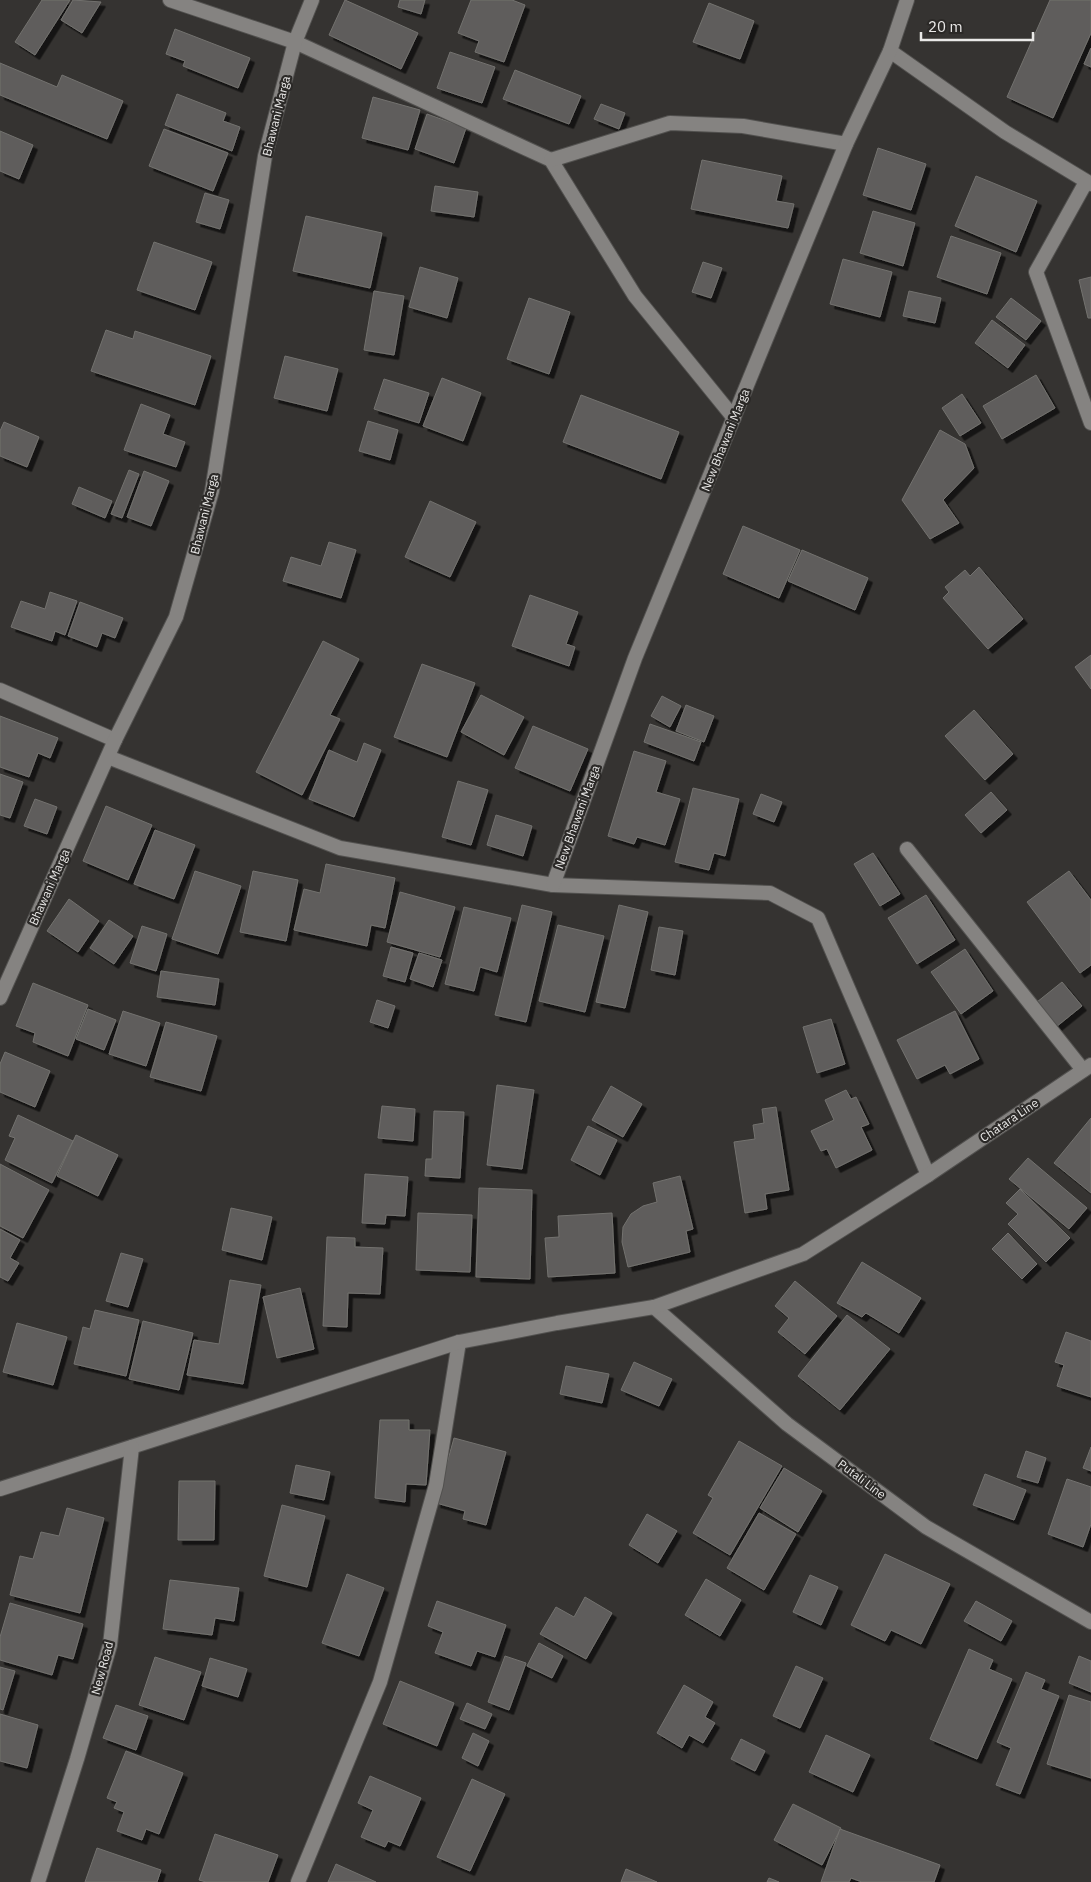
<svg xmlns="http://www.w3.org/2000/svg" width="1091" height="1882" viewBox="0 0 1091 1882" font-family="'IBM Plex Sans',sans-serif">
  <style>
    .building { fill: #5f5d5b; stroke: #73726f; filter: url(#shadow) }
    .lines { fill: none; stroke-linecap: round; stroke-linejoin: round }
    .service-casing { stroke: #52514f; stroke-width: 16 }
    .minor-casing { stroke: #52514f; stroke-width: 16 }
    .service { stroke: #858381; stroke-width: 14 }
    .minor { stroke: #858381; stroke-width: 14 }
    .labels { text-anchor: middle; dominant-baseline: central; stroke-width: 4.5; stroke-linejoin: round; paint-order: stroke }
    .street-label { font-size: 12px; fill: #eae9e8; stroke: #2b2927 }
  </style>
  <defs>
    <filter id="shadow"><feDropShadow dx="4.5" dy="4.5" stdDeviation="0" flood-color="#0009"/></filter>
  </defs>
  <rect width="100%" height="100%" fill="#353331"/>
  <g class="building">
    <path d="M42,0H70L35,55L15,42Z"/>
    <path d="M73,0L101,2L82,33L61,20Z"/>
    <path d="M345,0L418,33L401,69L329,35Z"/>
    <path d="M400,0H425L421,14L398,7Z"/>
    <path d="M471,0H512L525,5L504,62L475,52L479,41L458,33Z"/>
    <path d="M1050,0H1091V33L1053,118L1007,97Z"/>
    <path d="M709,3L754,21L740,59L693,42Z"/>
    <path d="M175,29L250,58L238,88L183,66L185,61L166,54Z"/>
    <path d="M1091,48V67L1084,64Z"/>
    <path d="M450,52L495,67L482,103L437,88Z"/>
    <path d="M0,63L57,87L62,75L123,101L107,139L0,95Z"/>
    <path d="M515,70L581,96L569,124L503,99Z"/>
    <path d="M177,94L226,113L223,121L240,127L232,151L165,125Z"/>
    <path d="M373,97L420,110L408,150L362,138Z"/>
    <path d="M601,104L625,113L619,129L594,119Z"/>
    <path d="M427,114L466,128L454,163L415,149Z"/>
    <path d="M164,129L228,153L213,191L149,166Z"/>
    <path d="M0,131L33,145L19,179L0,171Z"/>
    <path d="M878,148L926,164L911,210L863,195Z"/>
    <path d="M702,160L782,176L776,201L794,204L788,228L691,209Z"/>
    <path d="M976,176L1037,201L1016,252L955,226Z"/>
    <path d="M435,186L478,192L474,217L431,211Z"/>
    <path d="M205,193L229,200L220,229L196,222Z"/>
    <path d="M873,211L915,223L903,266L860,253Z"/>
    <path d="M306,216L382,233L370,288L293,271Z"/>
    <path d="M951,236L1001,253L987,294L937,277Z"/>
    <path d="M154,242L212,262L195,310L137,290Z"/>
    <path d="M843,259L892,272L880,317L830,304Z"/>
    <path d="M703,262L722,268L711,298L692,292Z"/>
    <path d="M420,267L458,278L447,318L409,307Z"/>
    <path d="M1091,277V318H1088L1079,280Z"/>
    <path d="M374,291L404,296L394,355L364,350Z"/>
    <path d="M909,291L941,298L935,323L903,316Z"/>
    <path d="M529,298L570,312L549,374L507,359Z"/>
    <path d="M1011,298L1041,321L1026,340L996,317Z"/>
    <path d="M992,320L1025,345L1008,368L975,343Z"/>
    <path d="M106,330L133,339L135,331L211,356L195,405L91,371Z"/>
    <path d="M285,356L338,369L327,411L274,398Z"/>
    <path d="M1036,375L1055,408L1002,439L983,406Z"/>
    <path d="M442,378L481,393L463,441L423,426Z"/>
    <path d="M384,379L429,393L419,423L374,409Z"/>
    <path d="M962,394L981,423L960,436L942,408Z"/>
    <path d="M581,395L679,432L661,479L563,442Z"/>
    <path d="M141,404L170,415L163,434L185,442L176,467L124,450Z"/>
    <path d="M368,421L398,430L390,460L359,451Z"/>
    <path d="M4,422L39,437L27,467L0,456V431Z"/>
    <path d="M940,430L965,444L974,468L943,500L959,523L930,539L902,500Z"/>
    <path d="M129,470L139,474L122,518L111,514Z"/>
    <path d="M144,471L169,481L151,526L127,517Z"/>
    <path d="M79,487L112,501L105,518L72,504Z"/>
    <path d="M430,501L476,522L450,577L405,557Z"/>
    <path d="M743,526L800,550L779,598L723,574Z"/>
    <path d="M329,542L356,550L341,598L283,581L291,557L321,566Z"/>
    <path d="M802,550L868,578L855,610L788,581Z"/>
    <path d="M979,567L1023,619L988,649L943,598L949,592L945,587L965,570L970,576Z"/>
    <path d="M50,592L77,601L65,635L55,631L52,641L11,627L21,601L45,609Z"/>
    <path d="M530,595L578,612L566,644L575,647L569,666L512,646Z"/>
    <path d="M80,602L123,618L115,638L102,633L97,647L68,636Z"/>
    <path d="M323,641L359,659L330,715L340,719L302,795L256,772Z"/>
    <path d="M1091,655V689L1075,667Z"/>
    <path d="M422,664L475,683L447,757L394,737Z"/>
    <path d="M481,695L524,717L504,755L461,732Z"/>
    <path d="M662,696L681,706L670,727L651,716Z"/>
    <path d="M686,705L714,716L704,742L676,731Z"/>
    <path d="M974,710L1013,754L985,780L945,736Z"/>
    <path d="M0,716L58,738L50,758L38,753L29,777L0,767Z"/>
    <path d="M650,724L701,742L694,761L644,742Z"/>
    <path d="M533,726L588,749L570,791L515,768Z"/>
    <path d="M364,743L381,750L354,817L309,799L329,750L357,762Z"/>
    <path d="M634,751L666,761L656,792L680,799L665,845L637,837L634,844L608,836Z"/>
    <path d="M0,774L23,782L10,818L0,815Z"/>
    <path d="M458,781L488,790L471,845L442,837Z"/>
    <path d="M693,788L739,799L725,856L714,853L709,870L675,862Z"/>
    <path d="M991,792L1007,810L981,833L965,815Z"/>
    <path d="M761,794L782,802L774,822L753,814Z"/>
    <path d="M35,799L57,807L47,834L24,826Z"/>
    <path d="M106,806L152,825L128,880L83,861Z"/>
    <path d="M496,815L532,826L523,856L487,845Z"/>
    <path d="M155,830L195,845L174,899L134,884Z"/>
    <path d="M873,853L900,894L880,906L854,864Z"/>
    <path d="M326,864L395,878L385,928L371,925L367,946L294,930L304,889L320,893Z"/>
    <path d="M195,871L241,886L218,954L172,939Z"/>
    <path d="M253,871L298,880L286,941L240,932Z"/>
    <path d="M1069,871L1091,900V965L1080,973L1027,902Z"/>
    <path d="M400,892L455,907L440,957L387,942Z"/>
    <path d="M926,895L955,940L917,964L888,918Z"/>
    <path d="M69,899L99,921L78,952L47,931Z"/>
    <path d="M522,905L552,912L526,1022L495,1015Z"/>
    <path d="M619,905L648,912L625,1008L596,1002Z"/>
    <path d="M464,907L511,918L497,972L480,967L474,991L445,984Z"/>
    <path d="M109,920L133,936L114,964L90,948Z"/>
    <path d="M558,925L604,936L585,1012L539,1001Z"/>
    <path d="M142,926L167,934L156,971L130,963Z"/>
    <path d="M659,927L683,931L675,975L651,970Z"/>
    <path d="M391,947L413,953L405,982L383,976Z"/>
    <path d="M965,949L993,991L961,1014L931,972Z"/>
    <path d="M419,953L442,960L433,987L410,979Z"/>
    <path d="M161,971L219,979L215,1005L157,997Z"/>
    <path d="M1062,982L1082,1006L1056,1027L1037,1002Z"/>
    <path d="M33,983L88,1005L68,1056L33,1042L35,1033L16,1026Z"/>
    <path d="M377,1000L395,1006L388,1028L370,1022Z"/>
    <path d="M88,1009L116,1020L104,1050L76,1039Z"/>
    <path d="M123,1011L160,1023L146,1066L109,1054Z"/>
    <path d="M955,1011L979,1059L950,1074L945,1065L917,1079L897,1040Z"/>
    <path d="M831,1019L845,1064L817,1073L803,1027Z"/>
    <path d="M166,1022L217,1036L201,1091L150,1077Z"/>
    <path d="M5,1052L50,1071L35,1107L0,1092V1064Z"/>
    <path d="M497,1085L534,1090L522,1169L487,1165Z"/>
    <path d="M611,1086L642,1104L623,1137L592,1120Z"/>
    <path d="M846,1090L851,1099L856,1097L869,1124L861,1127L872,1150L836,1168L827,1149L821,1151L811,1131L834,1120L825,1100Z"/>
    <path d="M382,1106L415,1109L413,1141L378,1138Z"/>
    <path d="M776,1107L789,1190L765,1194L767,1209L745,1213L734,1142L755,1139L753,1125L764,1123L762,1109Z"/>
    <path d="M434,1111L464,1112L460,1178L425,1176L426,1159H432Z"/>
    <path d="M18,1115L73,1141L52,1183L5,1160L15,1138L9,1136Z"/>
    <path d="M1091,1118V1193L1054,1163Z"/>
    <path d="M588,1126L617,1140L600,1175L571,1160Z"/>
    <path d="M76,1135L118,1155L98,1196L57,1176Z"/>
    <path d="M1028,1158L1087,1208L1069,1229L1009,1179Z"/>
    <path d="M0,1164L49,1190L23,1238L0,1226Z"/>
    <path d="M365,1174L408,1177L405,1216L386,1215L385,1224L362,1223Z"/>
    <path d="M680,1176L693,1229L686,1231L690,1252L628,1267L622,1242L623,1227L631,1214L643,1206L657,1202L653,1183Z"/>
    <path d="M479,1188L532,1190L530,1279L476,1277Z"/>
    <path d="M1020,1189L1070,1238L1046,1262L1008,1224L1018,1214L1006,1203Z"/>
    <path d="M231,1208L272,1217L262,1260L222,1250Z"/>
    <path d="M418,1213L472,1215L470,1272L416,1270Z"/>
    <path d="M612,1213L615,1273L548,1277L545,1238L559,1237L558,1216Z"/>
    <path d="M0,1229L20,1240L10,1258L19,1263L8,1281L0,1277Z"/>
    <path d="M1008,1233L1037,1264L1022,1279L992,1249Z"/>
    <path d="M327,1237L355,1238V1247L383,1248L380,1294L348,1293L347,1327L323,1326Z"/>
    <path d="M121,1253L143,1259L128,1307L106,1301Z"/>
    <path d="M862,1262L921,1298L899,1333L866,1313L862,1317L837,1303Z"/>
    <path d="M230,1280L261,1285L243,1384L187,1375L194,1340L219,1344Z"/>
    <path d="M795,1281L837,1316L805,1354L778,1332L789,1318L775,1306Z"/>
    <path d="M300,1288L314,1349L277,1358L263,1297Z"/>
    <path d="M95,1310L139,1320L126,1376L74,1364L83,1327L90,1329Z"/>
    <path d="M847,1315L890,1349L840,1410L798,1376Z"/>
    <path d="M143,1321L193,1333L179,1390L129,1379Z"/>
    <path d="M17,1323L67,1337L53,1385L3,1372Z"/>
    <path d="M1066,1332L1091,1341V1397L1057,1386L1064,1365L1055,1362Z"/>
    <path d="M634,1362L672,1379L659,1406L621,1390Z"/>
    <path d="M566,1366L609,1374L602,1403L560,1394Z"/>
    <path d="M380,1420H409V1430H430L426,1485L406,1484L405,1502L375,1498Z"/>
    <path d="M454,1438L506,1452L486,1525L463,1519L465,1511L436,1503Z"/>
    <path d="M739,1441L782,1466L730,1555L693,1533L713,1498L708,1495Z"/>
    <path d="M1091,1447V1471L1083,1468Z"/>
    <path d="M1026,1451L1046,1458L1038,1483L1017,1477Z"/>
    <path d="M296,1465L330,1472L324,1500L290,1493Z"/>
    <path d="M784,1468L822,1491L798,1532L760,1508Z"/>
    <path d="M985,1474L1026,1490L1014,1520L973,1505Z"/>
    <path d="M1067,1479L1091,1487V1524L1083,1547L1048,1534Z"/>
    <path d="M179,1481H215L214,1540H178Z"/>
    <path d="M282,1505L325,1516L307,1587L264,1576Z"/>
    <path d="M67,1508L104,1518L80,1613L10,1595L20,1556L33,1559L41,1532L59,1536Z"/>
    <path d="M759,1513L796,1534L764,1590L727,1568Z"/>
    <path d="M647,1514L677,1531L658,1563L629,1545Z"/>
    <path d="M885,1554L950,1584L921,1644L891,1630L885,1641L851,1625Z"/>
    <path d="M347,1574L384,1588L359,1656L322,1643Z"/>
    <path d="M810,1575L838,1587L821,1625L793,1612Z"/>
    <path d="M706,1579L741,1600L720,1636L685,1615Z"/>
    <path d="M170,1580L239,1588L234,1621L215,1618L212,1635L163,1629Z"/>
    <path d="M585,1597L612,1613L586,1659L540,1634L556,1607L574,1617Z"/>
    <path d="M437,1601L506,1625L495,1657L477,1651L471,1666L435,1653L443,1632L428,1626Z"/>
    <path d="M976,1601L1012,1621L1001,1641L964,1621Z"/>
    <path d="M10,1603L83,1624L73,1659L58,1655L52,1675L0,1660V1637Z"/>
    <path d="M539,1643L563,1656L552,1678L527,1666Z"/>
    <path d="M969,1649L993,1660L989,1669L1012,1679L977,1759L930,1739Z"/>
    <path d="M505,1656L526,1663L509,1710L488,1702Z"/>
    <path d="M1079,1656L1091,1661V1692L1069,1683Z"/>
    <path d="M155,1657L201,1672L184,1720L139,1705Z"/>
    <path d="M210,1658L247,1669L238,1697L202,1686Z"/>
    <path d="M796,1666L823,1678L800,1728L773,1716Z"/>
    <path d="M0,1667L15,1671L3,1710L0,1709Z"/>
    <path d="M1026,1672L1045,1680L1041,1689L1059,1696L1020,1794L996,1785L1011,1748L997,1742Z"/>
    <path d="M400,1681L454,1703L437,1746L383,1724Z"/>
    <path d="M684,1685L713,1702L705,1717L715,1723L703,1743L689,1735L682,1748L657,1733Z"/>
    <path d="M1069,1695L1091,1702V1778L1047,1764Z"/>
    <path d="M467,1703L492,1714L485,1729L460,1719Z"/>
    <path d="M116,1705L148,1716L136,1750L103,1738Z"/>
    <path d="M0,1714L38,1725L27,1768L0,1761Z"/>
    <path d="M473,1733L489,1741L478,1766L462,1758Z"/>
    <path d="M826,1735L870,1755L853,1792L809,1772Z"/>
    <path d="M741,1739L765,1751L755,1771L731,1759Z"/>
    <path d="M126,1751L183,1773L159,1834L146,1829L142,1840L117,1831L124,1812L114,1808L117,1802L107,1798Z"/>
    <path d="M370,1776L421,1798L400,1846L388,1841L385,1847L361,1837L373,1810L358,1803Z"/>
    <path d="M472,1779L505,1794L470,1871L437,1857Z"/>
    <path d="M793,1804L841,1828L822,1865L774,1840Z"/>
    <path d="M840,1829L940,1865L934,1882H862L851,1878L849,1882H821Z"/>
    <path d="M215,1834L278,1855L268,1882H206L199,1880Z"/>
    <path d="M97,1848L161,1870L157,1882H85Z"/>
    <path d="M336,1864L376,1882H328Z"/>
    <path d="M626,1869L657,1882H621Z"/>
    <path d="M769,1878L779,1882H767Z"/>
  </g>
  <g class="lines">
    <g class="service-casing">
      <g id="service">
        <path d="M907,849L1083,1070"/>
        <path d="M298,1882L380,1682L436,1485L459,1342"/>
      </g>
    </g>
    <g class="minor-casing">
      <g id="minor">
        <path d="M170,0L295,42L551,160L635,296L734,418"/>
        <path d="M890,51L1005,132L1091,184"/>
        <path d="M551,160L670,123L743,126L846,144"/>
        <path d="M1086,182L1036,272L1091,423"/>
        <path d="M0,690L115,740"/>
        <path d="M108,757L340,848L553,885L770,893L818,918L928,1175"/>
        <path d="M553,885L635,658L846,144L890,51L907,0"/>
        <path d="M0,998L115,740L176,617L212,491L265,156L295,42L312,0"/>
        <path d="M654,1307L787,1424L926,1527L1091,1622"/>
        <path d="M0,1489L459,1342L557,1323L654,1307L803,1254L928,1175L1091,1065"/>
        <path d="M38,1882L77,1759L110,1645L132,1447"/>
      </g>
    </g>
    <use href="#service" class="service"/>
    <use href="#minor" class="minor"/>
  </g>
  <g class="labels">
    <g class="street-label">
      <text transform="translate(276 116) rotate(-76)">Bhawani Marga</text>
      <text transform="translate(725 440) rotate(-68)">New Bhawani Marga</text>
      <text transform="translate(204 514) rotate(-76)">Bhawani Marga</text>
      <text transform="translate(577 817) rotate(-70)">New Bhawani Marga</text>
      <text transform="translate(49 887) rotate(-66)">Bhawani Marga</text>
      <text transform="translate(1009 1120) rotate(-34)">Chatara Line</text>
      <text transform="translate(862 1479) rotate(37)">Putali Line</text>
      <text transform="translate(102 1668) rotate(-75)">New Road</text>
    </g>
  </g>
  <path d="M921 32v8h112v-8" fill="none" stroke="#eae9e8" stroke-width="2.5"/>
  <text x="928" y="32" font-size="15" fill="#eae9e8" stroke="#2b2927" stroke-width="4" paint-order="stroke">20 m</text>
</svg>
